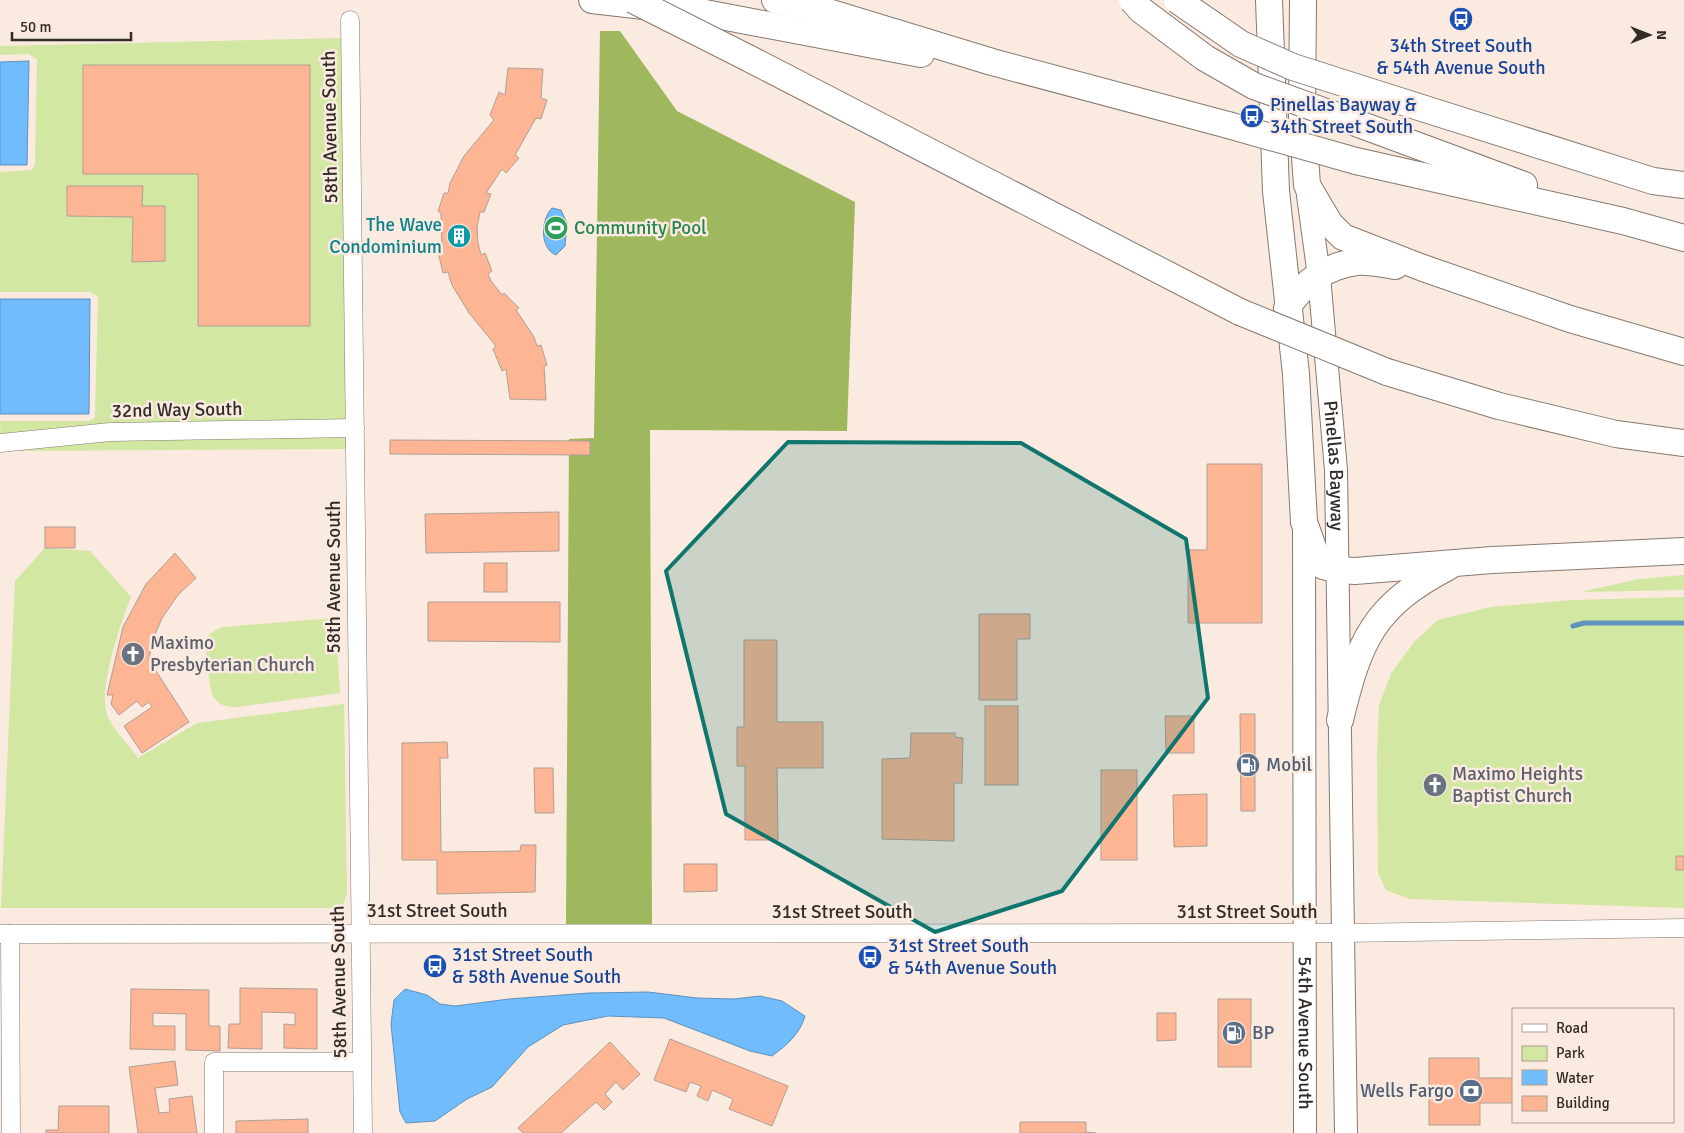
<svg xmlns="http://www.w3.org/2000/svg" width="1684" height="1133" viewBox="0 0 1684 1133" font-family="Signika,sans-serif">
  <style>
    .green { fill: #d2e7a1 }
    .forest { fill: #9fb75d }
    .water { fill: #71bcfd; stroke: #5e91bd }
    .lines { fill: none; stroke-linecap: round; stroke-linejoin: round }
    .stream { stroke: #5e91bd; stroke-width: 5 }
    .building { fill: #fdb593; stroke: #af9f97 }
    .minor-casing { stroke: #86796f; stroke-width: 19 }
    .major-casing { stroke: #86796f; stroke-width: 24 }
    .highway-casing { stroke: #86796f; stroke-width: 28 }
    .minor { stroke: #fff; stroke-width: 18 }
    .major { stroke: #fff; stroke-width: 22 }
    .highway { stroke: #fff; stroke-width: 26 }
    .highway-bridge-casing { stroke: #86796f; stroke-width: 28; stroke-linecap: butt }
    .highway-bridge { stroke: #fff; stroke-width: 26 }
    .marked { fill: #0f766e; fill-opacity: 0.2; stroke: #0f766e; stroke-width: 4; stroke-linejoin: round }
    .labels { text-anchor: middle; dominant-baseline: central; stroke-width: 5; stroke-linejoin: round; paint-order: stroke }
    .transit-label { font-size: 19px; fill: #164399; stroke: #faeadf; text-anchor: start }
    .street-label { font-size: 19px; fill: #322c28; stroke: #faeadf }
    .culture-label { font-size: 19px; fill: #0d838f; stroke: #faeadf; text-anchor: end }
    .leisure-label { font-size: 19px; fill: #27864d; stroke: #faeadf; text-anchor: start }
    .worship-label { font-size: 19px; fill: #5b616d; stroke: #faeadf; text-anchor: start }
    .service-label { font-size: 19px; fill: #4e5e75; stroke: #faeadf; text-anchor: start }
  </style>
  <rect width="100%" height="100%" fill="#faeadf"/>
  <g class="green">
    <path d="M341,38L346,449L1,451L0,421H89L95,418L98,297L90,292H0V172L32,170L35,165L37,59L29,54L0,55V46Z"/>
    <path d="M45,548L90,551L131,597C121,622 96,693 108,717C114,731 129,745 138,758L197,723L344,704L347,892L344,903L340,908H1L15,581Z"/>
    <path d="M1684,575V590L1580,592L1639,579Z"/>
    <path d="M1684,597V908L1409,899L1386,890L1378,873L1377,755L1379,705L1391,674L1414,642L1438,620L1491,607L1572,600Z"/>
    <path d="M335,618L340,693L238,707C209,708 210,689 208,666C208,659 205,649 206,642C208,633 216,630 223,627Z"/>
  </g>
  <path class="forest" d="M600,31H620L677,111L855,202L847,431L650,430L652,925H566L569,439L594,438Z"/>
  <g class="water">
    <path d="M29,61L27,165H0V62Z"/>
    <path d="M552,208L561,210L567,223L565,246L556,255C539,248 541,219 552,208Z"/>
    <path d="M0,299H90L89,414H0Z"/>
    <path d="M405,989L427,995L440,1004L455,1006L509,999L589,993L648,992L697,998L733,999L760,996L782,1001L805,1016C800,1034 787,1045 772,1056L750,1051L664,1018L608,1016L563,1025L528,1047L492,1087L467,1099L435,1121L406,1123L400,1112L391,1024L394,1000Z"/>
  </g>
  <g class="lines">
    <path class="stream" d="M1573,626L1584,623H1684"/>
  </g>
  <g class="building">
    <path d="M83,65H310V326H198V174H83Z"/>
    <path d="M508,68L543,69L541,98L547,100L541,119L536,118L515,155L519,158L506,173L502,169L486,193L491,194L484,212H480L477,227L478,243L481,255L485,253L492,271L488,274L491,281L502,295L504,293L519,308L516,310L534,337L537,346L541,345L547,365L544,366L546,400L510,399L506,369L502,371L493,349L496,346L469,313L452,285L448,272L443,273L438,252L442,251L441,213L438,211L444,193H448L450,183L464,156L494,120L490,115L499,92L505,95Z"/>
    <path d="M67,186H143L142,206H165V261L132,262L133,217L67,216Z"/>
    <path d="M390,440L590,441V455L390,454Z"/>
    <path d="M1207,464H1262V623H1188V550H1207Z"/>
    <path d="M559,512V551L426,553L425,514Z"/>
    <rect x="45" y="527" width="30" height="21"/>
    <path d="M175,553L196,578L178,595L162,618L152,642L149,660L189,722L142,753L124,726L152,707L149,702L142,707L137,701L119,715L111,704L113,695H107L123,627L146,584Z"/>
    <rect x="484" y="563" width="23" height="29"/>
    <path d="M428,602H560V642L428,641Z"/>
    <path d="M979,614H1030V639H1017V700H979Z"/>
    <path d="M744,640H777V722H823V768H777L778,840H745V766H737V727H744Z"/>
    <rect x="985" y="706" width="33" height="79"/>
    <path d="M1240,714H1255V811H1241Z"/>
    <path d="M1165,716H1194V753H1166Z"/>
    <path d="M911,733H955V737L963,738L962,783H954V841L882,839V759L910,758Z"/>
    <path d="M447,742L448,758H440L441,852L520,851L521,845H536L535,892L437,894V860H402V743Z"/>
    <path d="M534,768H553L554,813H535Z"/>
    <rect x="1101" y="770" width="36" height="90"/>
    <path d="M1207,794V846L1174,847L1173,795Z"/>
    <rect x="1676" y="856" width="8" height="14"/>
    <path d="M684,864H717V891L684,892Z"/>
    <path d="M240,988L317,989V1049L284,1048V1024L295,1025V1013L262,1012V1049L228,1048L229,1024H240Z"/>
    <path d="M131,989L209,990V1026H220V1051L186,1050V1014L153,1013V1026H175V1050L130,1049Z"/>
    <rect x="1218" y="999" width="33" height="68"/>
    <path d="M1157,1013H1176V1040L1157,1041Z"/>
    <path d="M670,1039L788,1086L772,1126L729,1109L733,1099L712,1090L708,1101L697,1096L701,1086L690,1082L686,1092L654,1080Z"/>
    <path d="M610,1042L640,1074L623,1090L616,1082L605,1094L612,1102L604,1110L596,1102L561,1133H523L518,1128Z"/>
    <path d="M1429,1058H1479V1078H1513V1103H1480V1125H1429Z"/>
    <path d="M175,1061L178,1085L155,1088L159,1113L170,1112L169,1099L192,1096L197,1133H138L129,1067Z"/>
    <path d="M59,1106H109V1133H46V1130H58Z"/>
    <path d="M308,1119V1133H236V1121Z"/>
    <path d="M1020,1122H1086V1132L1096,1133H1020Z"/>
  </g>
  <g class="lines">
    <g class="minor-casing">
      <g id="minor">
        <path d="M350,20L363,1133"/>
        <path d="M0,443L110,432L355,428"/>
        <path d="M0,934L1344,933L1684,928"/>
        <path d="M10,934L11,1133"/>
        <path d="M214,1133V1062H361"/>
      </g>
    </g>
    <g class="major-casing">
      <g id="major">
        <path id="s1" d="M1307,188L1319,276L1336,470L1346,1133"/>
        <path id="s2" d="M1304,528L1305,1133"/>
      </g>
    </g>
    <g class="highway-casing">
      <g id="highway">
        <path d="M592,0L705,13L921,54"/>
        <path d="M775,0L815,8L992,62L1228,125"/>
        <path d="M1269,0L1276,191L1296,374L1304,522L1314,550L1323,566L1338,570L1355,571L1492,560L1684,551"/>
        <path d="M1303,0L1302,116L1307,185L1330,224L1343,237L1423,268L1570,319L1684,352"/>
        <path d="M748,58L1240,312"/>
        <path d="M1368,91L1653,181L1684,185"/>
        <path d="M1359,124L1524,185"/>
        <path d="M1356,161L1623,221L1684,238"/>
        <path d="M1287,308C1303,283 1326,266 1356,262C1368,261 1383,264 1395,266"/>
        <path d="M1387,372L1499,406L1616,434L1684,443"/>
        <path d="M1340,720C1359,641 1373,606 1448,567"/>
      </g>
    </g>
    <use href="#minor" class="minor"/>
    <use href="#major" class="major"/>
    <use href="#highway" class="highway"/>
    <g class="highway-bridge-casing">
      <g id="highway-bridge">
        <path d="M633,0L748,58"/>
        <path d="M1132,0L1141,10L1205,58L1254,86L1359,124"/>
        <path d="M1177,0L1241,44L1293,67L1368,91"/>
        <path d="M1228,125L1356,161"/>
        <path d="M1240,312L1387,372"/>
      </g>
    </g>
    <use href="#highway-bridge" class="highway-bridge"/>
  </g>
  <path class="marked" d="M788,442L1021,443L1186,539L1208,698L1062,891L935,932L726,814L666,571Z"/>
  <defs>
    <g id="bus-disc" transform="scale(1.25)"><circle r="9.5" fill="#1a4fb4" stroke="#faeadf"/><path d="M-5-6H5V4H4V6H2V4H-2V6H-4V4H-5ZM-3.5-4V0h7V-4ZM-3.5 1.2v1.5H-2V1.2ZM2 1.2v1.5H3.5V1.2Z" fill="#fff"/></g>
    <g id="stadium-disc" transform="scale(1.25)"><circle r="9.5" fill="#2e9e5b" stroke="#faeadf"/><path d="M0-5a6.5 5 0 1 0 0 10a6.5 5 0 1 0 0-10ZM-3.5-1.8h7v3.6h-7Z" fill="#fff"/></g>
    <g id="building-disc" transform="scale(1.25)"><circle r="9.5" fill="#0f9aa8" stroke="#faeadf"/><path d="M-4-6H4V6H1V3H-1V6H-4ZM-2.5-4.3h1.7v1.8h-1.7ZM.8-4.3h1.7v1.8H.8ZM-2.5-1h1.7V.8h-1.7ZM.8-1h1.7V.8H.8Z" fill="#fff"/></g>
    <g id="church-disc" transform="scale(1.25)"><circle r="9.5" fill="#6b7280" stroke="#faeadf"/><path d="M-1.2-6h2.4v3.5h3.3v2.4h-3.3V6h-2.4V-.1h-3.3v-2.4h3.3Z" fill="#fff"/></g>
    <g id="fuel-disc" transform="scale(1.25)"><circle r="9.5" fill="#5c6f8a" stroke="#faeadf"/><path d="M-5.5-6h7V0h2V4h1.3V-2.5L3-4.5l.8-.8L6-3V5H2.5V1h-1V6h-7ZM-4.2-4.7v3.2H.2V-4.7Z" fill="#fff"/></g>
    <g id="bank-disc" transform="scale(1.25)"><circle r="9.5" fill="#5c6f8a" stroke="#faeadf"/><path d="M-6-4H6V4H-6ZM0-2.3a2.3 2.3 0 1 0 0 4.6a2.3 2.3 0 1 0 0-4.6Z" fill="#fff"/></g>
  </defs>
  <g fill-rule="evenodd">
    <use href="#bus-disc" x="1461" y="19"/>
    <use href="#bus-disc" x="1252" y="116"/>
    <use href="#stadium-disc" x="556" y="228"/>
    <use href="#building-disc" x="459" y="236"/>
    <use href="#church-disc" x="133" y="654"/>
    <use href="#fuel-disc" x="1248" y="765"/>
    <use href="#church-disc" x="1435" y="785"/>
    <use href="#bus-disc" x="870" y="957"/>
    <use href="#bus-disc" x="435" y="966"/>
    <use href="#fuel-disc" x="1234" y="1033"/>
    <use href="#bank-disc" x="1471" y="1091"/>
  </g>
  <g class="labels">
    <g class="transit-label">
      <text x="1461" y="46" text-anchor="middle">34th Street South<tspan x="1461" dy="22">&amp; 54th Avenue South</tspan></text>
      <text x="1270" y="105">Pinellas Bayway &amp;<tspan x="1270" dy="22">34th Street South</tspan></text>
      <text x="888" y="946">31st Street South<tspan x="888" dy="22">&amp; 54th Avenue South</tspan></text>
      <text x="452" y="955">31st Street South<tspan x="452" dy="22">&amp; 58th Avenue South</tspan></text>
    </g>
    <g class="street-label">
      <text transform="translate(330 127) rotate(-91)">58th Avenue South</text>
      <text transform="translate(177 410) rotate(-1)">32nd Way South</text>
      <text stroke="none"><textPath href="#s1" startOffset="279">Pinellas Bayway</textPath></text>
      <text transform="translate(334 577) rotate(-90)">58th Avenue South</text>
      <text x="437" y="911">31st Street South</text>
      <text x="842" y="912">31st Street South</text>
      <text x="1247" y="912">31st Street South</text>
      <text transform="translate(339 982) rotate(-91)">58th Avenue South</text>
      <text stroke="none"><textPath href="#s2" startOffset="505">54th Avenue South</textPath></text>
    </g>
    <g class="culture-label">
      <text x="442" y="225">The Wave<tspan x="442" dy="22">Condominium</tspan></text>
    </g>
    <g class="leisure-label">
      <text x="574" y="228">Community Pool</text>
    </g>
    <g class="worship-label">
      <text x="150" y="643">Maximo<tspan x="150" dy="22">Presbyterian Church</tspan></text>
      <text x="1452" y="774">Maximo Heights<tspan x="1452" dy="22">Baptist Church</tspan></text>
    </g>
    <g class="service-label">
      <text x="1266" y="765">Mobil</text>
      <text x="1252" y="1033">BP</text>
      <text x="1454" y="1091" text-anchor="end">Wells Fargo</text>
    </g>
  </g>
  <rect x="1512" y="1008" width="162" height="115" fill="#faeadf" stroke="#aa9e96"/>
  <rect x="1522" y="1024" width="25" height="8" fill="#ffffff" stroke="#aa9e96"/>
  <text x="1556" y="1033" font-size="15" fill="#322c28">Road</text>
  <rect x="1522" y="1046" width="25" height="15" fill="#d2e7a1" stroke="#aa9e96"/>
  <text x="1556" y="1058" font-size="15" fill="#322c28">Park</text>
  <rect x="1522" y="1070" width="25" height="15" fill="#71bcfd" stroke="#aa9e96"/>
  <text x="1556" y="1083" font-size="15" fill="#322c28">Water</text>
  <rect x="1522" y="1096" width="25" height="15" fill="#fdb593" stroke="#aa9e96"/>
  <text x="1556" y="1108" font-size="15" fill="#322c28">Building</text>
  <g transform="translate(1649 35) rotate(90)" stroke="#faeadf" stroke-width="4" paint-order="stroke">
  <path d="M0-4L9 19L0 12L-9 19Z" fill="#322c28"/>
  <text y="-8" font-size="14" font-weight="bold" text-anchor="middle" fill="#322c28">N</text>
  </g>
  <path d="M12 32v8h119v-8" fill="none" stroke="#322c28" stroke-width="2.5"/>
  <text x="20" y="32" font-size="15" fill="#322c28" stroke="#faeadf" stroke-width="4" paint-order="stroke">50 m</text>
</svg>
